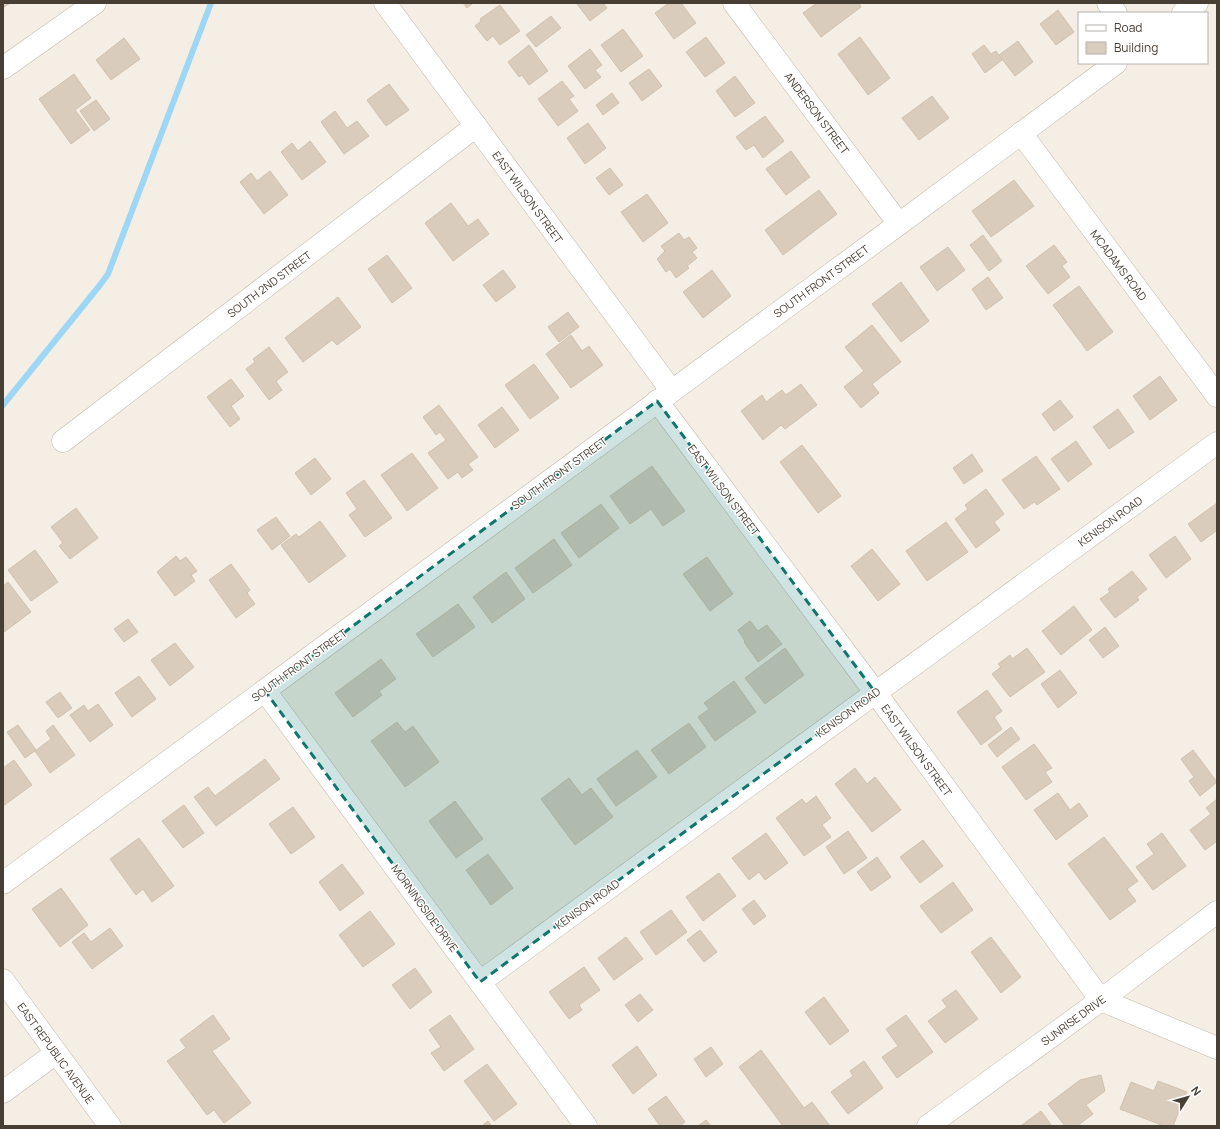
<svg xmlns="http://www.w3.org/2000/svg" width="1220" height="1129" viewBox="0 0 1220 1129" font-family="Manrope,sans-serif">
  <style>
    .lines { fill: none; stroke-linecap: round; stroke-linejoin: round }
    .stream { stroke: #9dd7f5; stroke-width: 6 }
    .building { fill: #d9ccbd; stroke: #d1c1ad }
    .minor-casing { stroke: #c3b8aa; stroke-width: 23 }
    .minor { stroke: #fff; stroke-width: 22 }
    .marked { fill: #0f766e; fill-opacity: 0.2; stroke: #0f766e; stroke-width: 3; stroke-dasharray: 8 5; stroke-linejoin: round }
    .labels { text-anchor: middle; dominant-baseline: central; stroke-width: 3; stroke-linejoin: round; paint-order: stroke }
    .street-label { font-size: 11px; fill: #473e34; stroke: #fff }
  </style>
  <rect width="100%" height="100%" fill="#f4eee5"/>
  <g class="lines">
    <path class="stream" d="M3,405L100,285L108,274L211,3"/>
  </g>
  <g class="building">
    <path d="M3,3H10L3,8Z"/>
    <path d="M463,3H473L467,8Z"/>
    <path d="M578,3H603L607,8L590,21L577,4Z"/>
    <path d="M669,3H681L696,23L674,39L655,13Z"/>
    <path d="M817,3H859L861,7L821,37L803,13Z"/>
    <path d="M500,5L520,31L500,45L493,36L487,41L475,26L481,21L480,19Z"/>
    <path d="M1058,10L1074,32L1056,45L1040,24Z"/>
    <path d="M551,16L561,28L536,47L526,35Z"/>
    <path d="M623,29L643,56L621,72L601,45Z"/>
    <path d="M706,37L725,63L705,77L686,52Z"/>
    <path d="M860,37L890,78L868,95L838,54Z"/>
    <path d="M124,38L140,59L111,80L96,60Z"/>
    <path d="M1018,41L1033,62L1015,76L999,55Z"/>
    <path d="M529,45L548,71L529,85L522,75L519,77L508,62Z"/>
    <path d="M984,45L991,54L996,51L1002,60L985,73L972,54Z"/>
    <path d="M590,49L602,65L595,70L601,77L585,89L568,66Z"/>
    <path d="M649,69L662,86L642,101L629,83Z"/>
    <path d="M74,74L91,98L75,110L90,130L71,144L39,99Z"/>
    <path d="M735,76L755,103L735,117L716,91Z"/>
    <path d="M562,81L574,96L569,99L578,111L558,126L538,99Z"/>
    <path d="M389,84L409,110L386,126L367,100Z"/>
    <path d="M612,93L619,103L603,115L596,105Z"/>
    <path d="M932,96L949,118L919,140L902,118Z"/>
    <path d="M96,100L110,119L94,131L80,111Z"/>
    <path d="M335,111L347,128L357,121L369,136L344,154L321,122Z"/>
    <path d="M765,116L784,141L763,158L754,145L746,150L736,137Z"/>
    <path d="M588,123L606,148L585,164L567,138Z"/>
    <path d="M310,141L326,162L302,180L281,152L292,143L298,151Z"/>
    <path d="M791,151L810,177L786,195L766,169Z"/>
    <path d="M610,168L623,185L609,195L596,178Z"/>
    <path d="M270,171L288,195L264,214L240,182L251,173L257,181Z"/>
    <path d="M1014,180L1034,206L991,237L972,211Z"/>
    <path d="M819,190L837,214L783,255L765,230Z"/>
    <path d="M647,194L668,223L643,242L621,212Z"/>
    <path d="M451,203L468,226L478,219L489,234L453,261L425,223Z"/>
    <path d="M679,233L684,240L689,237L697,248L692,252L697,258L687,266L689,268L676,278L670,269L666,272L657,259L665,251L661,246Z"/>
    <path d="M983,235L1002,261L989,271L970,245Z"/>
    <path d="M1054,245L1067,262L1062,266L1070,277L1048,294L1026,266Z"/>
    <path d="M948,247L965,270L937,291L920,267Z"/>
    <path d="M387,255L412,288L392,303L368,269Z"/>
    <path d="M503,270L516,287L496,302L483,285Z"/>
    <path d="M712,270L731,296L703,318L683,292Z"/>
    <path d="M988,277L1003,298L986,310L972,289Z"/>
    <path d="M901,282L929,321L901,342L872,304Z"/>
    <path d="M1079,286L1113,332L1087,351L1053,305Z"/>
    <path d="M338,297L361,327L337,345L332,340L303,362L285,338Z"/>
    <path d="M568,312L579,327L559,342L548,327Z"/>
    <path d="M872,325L901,362L872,384L879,393L861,408L844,387L864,371L845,347Z"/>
    <path d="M571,335L582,351L589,346L603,365L571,388L546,354Z"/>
    <path d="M269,347L288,372L276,381L282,390L269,400L246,369L255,362L253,359Z"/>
    <path d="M534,364L559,398L530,419L505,385Z"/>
    <path d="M1160,376L1177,400L1150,420L1133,396Z"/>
    <path d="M231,379L244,396L231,406L240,419L230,427L207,397Z"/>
    <path d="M801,384L817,405L785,429L781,425L763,440L741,411L762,395L766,402L782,390L786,395Z"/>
    <path d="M1060,400L1073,417L1054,431L1042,414Z"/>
    <path d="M439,405L478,457L468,464L473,470L462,478L458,472L448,479L428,453L446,440L440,432L436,435L423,417Z"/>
    <path d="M502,407L519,430L495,448L478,425Z"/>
    <path d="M1118,409L1134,432L1109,449L1093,427Z"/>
    <path d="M1076,441L1092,464L1068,482L1051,459Z"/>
    <path d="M802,445L841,496L818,513L780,462Z"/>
    <path d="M412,453L438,488L407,511L381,475Z"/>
    <path d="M972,454L983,471L964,484L953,468Z"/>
    <path d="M1036,456L1060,489L1037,505L1034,502L1024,509L1002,480Z"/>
    <path d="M315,458L331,479L311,495L295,473Z"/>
    <path d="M652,466L685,511L663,526L651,509L630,524L610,496Z"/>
    <path d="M364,480L392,518L365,537L349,515L357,509L346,493Z"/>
    <path d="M986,489L1004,514L994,522L1000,530L976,548L955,519L968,509L965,505Z"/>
    <path d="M1217,503V532L1216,531L1201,542L1188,524Z"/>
    <path d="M601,504L619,528L579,558L561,533Z"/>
    <path d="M76,508L98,538L70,559L59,546L63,543L51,527Z"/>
    <path d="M276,517L290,536L272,550L257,530Z"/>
    <path d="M320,521L346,556L309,583L281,545L296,534L299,537Z"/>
    <path d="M946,522L968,552L927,581L906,551Z"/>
    <path d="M1175,536L1191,559L1166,578L1149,555Z"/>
    <path d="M554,539L572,565L533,593L515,568Z"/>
    <path d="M872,549L900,584L878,601L851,566Z"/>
    <path d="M35,550L58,582L31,601L8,570Z"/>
    <path d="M176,556L180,561L186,557L197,571L191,575L195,581L175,596L157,572Z"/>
    <path d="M707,557L733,594L710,611L683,574Z"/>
    <path d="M231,564L250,590L247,593L255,604L236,618L209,580Z"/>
    <path d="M1132,571L1147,589L1137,597L1139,600L1115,618L1100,599L1110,592L1108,589Z"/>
    <path d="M506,572L525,599L492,623L473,597Z"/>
    <path d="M8,582L31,612L4,632L3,586Z"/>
    <path d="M458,604L475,627L433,657L416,634Z"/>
    <path d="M1074,606L1092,630L1061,655L1042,631Z"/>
    <path d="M128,619L138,632L124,642L114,629Z"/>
    <path d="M750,621L758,631L767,625L782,644L758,662L744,642L745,641L738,630Z"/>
    <path d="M1105,627L1119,646L1103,658L1089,640Z"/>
    <path d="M175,643L194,667L170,686L151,660Z"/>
    <path d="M785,648L804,675L765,704L745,678Z"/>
    <path d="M1027,648L1045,672L1010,697L992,674L1001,667L998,664L1010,655L1012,659Z"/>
    <path d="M381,659L396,679L379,691L382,695L353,717L335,693Z"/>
    <path d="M1060,670L1077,693L1058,708L1041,684Z"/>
    <path d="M139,676L156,699L132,717L115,693Z"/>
    <path d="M734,681L756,712L715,741L698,717L709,709L704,703Z"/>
    <path d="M987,690L1002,711L994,717L1002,729L981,745L957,712Z"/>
    <path d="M60,692L72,708L58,718L46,702Z"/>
    <path d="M98,704L113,725L90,742L70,715L84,705L88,711Z"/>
    <path d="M397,722L405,732L413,726L439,762L405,787L371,741Z"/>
    <path d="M689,723L706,747L669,774L651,750Z"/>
    <path d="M18,725L36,750L25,758L7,732Z"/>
    <path d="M53,725L75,755L50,773L35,751L51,739L46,731Z"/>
    <path d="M1011,727L1020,739L997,757L988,745Z"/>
    <path d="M1034,744L1052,768L1045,772L1052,782L1026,800L1002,767Z"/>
    <path d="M637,750L657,777L616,806L597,779Z"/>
    <path d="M1193,750L1217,782L1200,796L1189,781L1194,777L1181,759Z"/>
    <path d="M265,759L280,779L216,826L194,797L208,787L215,796Z"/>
    <path d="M14,760L32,785L3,806V768Z"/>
    <path d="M855,768L867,784L875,777L901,810L872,832L835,784Z"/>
    <path d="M569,778L582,795L591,788L613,817L575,845L541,799Z"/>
    <path d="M1058,793L1070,810L1079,803L1088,816L1056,840L1034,810Z"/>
    <path d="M816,796L831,818L822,825L831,837L804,856L776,818L802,799L806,804Z"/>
    <path d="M1217,799V841L1205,850L1190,830L1211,814L1206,808Z"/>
    <path d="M455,801L483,839L456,858L429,821Z"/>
    <path d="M184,805L204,833L183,848L162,821Z"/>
    <path d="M293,807L315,837L291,854L269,824Z"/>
    <path d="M848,831L867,858L844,874L826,847Z"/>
    <path d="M766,833L788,863L765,880L759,872L749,880L732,858Z"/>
    <path d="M1162,833L1186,866L1153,890L1136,867L1154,854L1147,844Z"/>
    <path d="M1104,837L1138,881L1127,889L1136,901L1110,920L1068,864Z"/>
    <path d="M139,838L174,886L152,902L143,889L136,895L110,859Z"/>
    <path d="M923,840L943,866L920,883L900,857Z"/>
    <path d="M488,854L513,888L491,905L466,870Z"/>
    <path d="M877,857L891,877L871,891L857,872Z"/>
    <path d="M342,864L364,893L340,911L319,882Z"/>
    <path d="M719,873L736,896L703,921L686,897Z"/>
    <path d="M953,882L973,910L941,933L920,906Z"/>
    <path d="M61,888L88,925L60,947L32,909Z"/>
    <path d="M754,900L766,916L754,925L742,909Z"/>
    <path d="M671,910L687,932L656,955L640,932Z"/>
    <path d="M370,911L395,944L363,967L339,935Z"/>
    <path d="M110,928L123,946L92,969L72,942L84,933L91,942Z"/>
    <path d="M700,930L717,952L704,962L687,940Z"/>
    <path d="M626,937L643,959L614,980L598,958Z"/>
    <path d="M991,937L1021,977L1001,993L971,952Z"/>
    <path d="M584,967L600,990L579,1005L582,1010L569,1019L549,992Z"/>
    <path d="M415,968L432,992L410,1009L392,985Z"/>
    <path d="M956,990L978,1019L945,1043L928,1021L947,1007L942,1000Z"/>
    <path d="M640,994L653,1010L638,1022L625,1005Z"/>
    <path d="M824,997L849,1031L830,1045L805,1012Z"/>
    <path d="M213,1015L230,1039L212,1051L251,1103L224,1123L214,1110L207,1115L167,1061L186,1048L180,1040Z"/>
    <path d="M450,1015L474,1049L444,1071L431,1053L441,1047L429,1030Z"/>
    <path d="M906,1015L933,1052L897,1078L882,1057L898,1046L886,1029Z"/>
    <path d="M637,1046L657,1075L633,1094L612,1065Z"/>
    <path d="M711,1047L723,1064L706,1077L694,1059Z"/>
    <path d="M761,1050L804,1108L812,1102L830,1126H783L739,1067Z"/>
    <path d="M864,1061L883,1088L848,1114L831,1092L853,1076L850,1071Z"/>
    <path d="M487,1064L517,1104L494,1121L464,1081Z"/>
    <path d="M1101,1075L1105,1091L1086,1105L1093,1114L1077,1126H1065L1048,1104L1080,1080Z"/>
    <path d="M1158,1081L1187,1092L1173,1126H1164L1120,1109L1131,1082L1154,1091Z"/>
    <path d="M666,1096L685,1122L680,1126H660L648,1109Z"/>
    <path d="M1041,1111L1052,1126H1022V1125Z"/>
    <path d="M706,1120L711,1126H698Z"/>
    <path d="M488,1121L492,1126H482Z"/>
  </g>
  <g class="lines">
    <g class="minor-casing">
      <g id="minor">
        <path d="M385,3L671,390"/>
        <path d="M734,3L899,224"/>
        <path d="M1108,3L1116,13"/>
        <path d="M1183,13L1197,3"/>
        <path d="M3,68L95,3"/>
        <path d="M1021,133L1217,396"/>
        <path d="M657,401L875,692L1101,1000L1217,1048"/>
        <path d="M63,441L476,126"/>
        <path d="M265,691L586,1126"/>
        <path d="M3,883L899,224L1116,63"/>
        <path d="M3,980L110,1126"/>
        <path d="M480,982L1217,443"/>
        <path d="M3,1092L56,1053"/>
        <path d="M928,1126L1101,1000L1217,912"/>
      </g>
    </g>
    <use href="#minor" class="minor"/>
  </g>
  <path class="marked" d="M657,401L875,692L480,982L265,691Z"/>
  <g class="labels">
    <g class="street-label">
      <text transform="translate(817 113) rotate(53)">ANDERSON STREET</text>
      <text transform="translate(528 197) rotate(54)">EAST WILSON STREET</text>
      <text transform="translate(1119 265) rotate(53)">MCADAMS ROAD</text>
      <text transform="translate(821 281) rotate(-36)">SOUTH FRONT STREET</text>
      <text transform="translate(269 284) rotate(-37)">SOUTH 2ND STREET</text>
      <text transform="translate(559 473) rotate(-36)">SOUTH FRONT STREET</text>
      <text transform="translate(724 490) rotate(53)">EAST WILSON STREET</text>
      <text transform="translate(1110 521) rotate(-36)">KENISON ROAD</text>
      <text transform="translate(299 665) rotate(-36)">SOUTH FRONT STREET</text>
      <text transform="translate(848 712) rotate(-36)">KENISON ROAD</text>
      <text transform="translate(917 750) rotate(54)">EAST WILSON STREET</text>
      <text transform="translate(587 904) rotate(-36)">KENISON ROAD</text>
      <text transform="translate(425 908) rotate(54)">MORNINGSIDE DRIVE</text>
      <text transform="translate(1073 1020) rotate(-36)">SUNRISE DRIVE</text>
      <text transform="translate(56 1053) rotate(54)">EAST REPUBLIC AVENUE</text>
    </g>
  </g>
  <rect width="1220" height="1129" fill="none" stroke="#473e34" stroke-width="8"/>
  <rect x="1078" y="12" width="130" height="52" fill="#ffffff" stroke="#b5b2ae"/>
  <rect x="1086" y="25" width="20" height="6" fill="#ffffff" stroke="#b5b2ae"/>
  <text x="1114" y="32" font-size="12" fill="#473e34">Road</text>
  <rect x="1086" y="42" width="20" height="12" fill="#d9ccbd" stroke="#b5b2ae"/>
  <text x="1114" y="52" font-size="12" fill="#473e34">Building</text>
  <g transform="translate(1188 1097) rotate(53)" stroke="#ffffff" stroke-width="3" paint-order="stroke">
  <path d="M0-3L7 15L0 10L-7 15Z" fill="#473e34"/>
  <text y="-6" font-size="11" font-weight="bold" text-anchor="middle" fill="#473e34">N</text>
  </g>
</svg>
